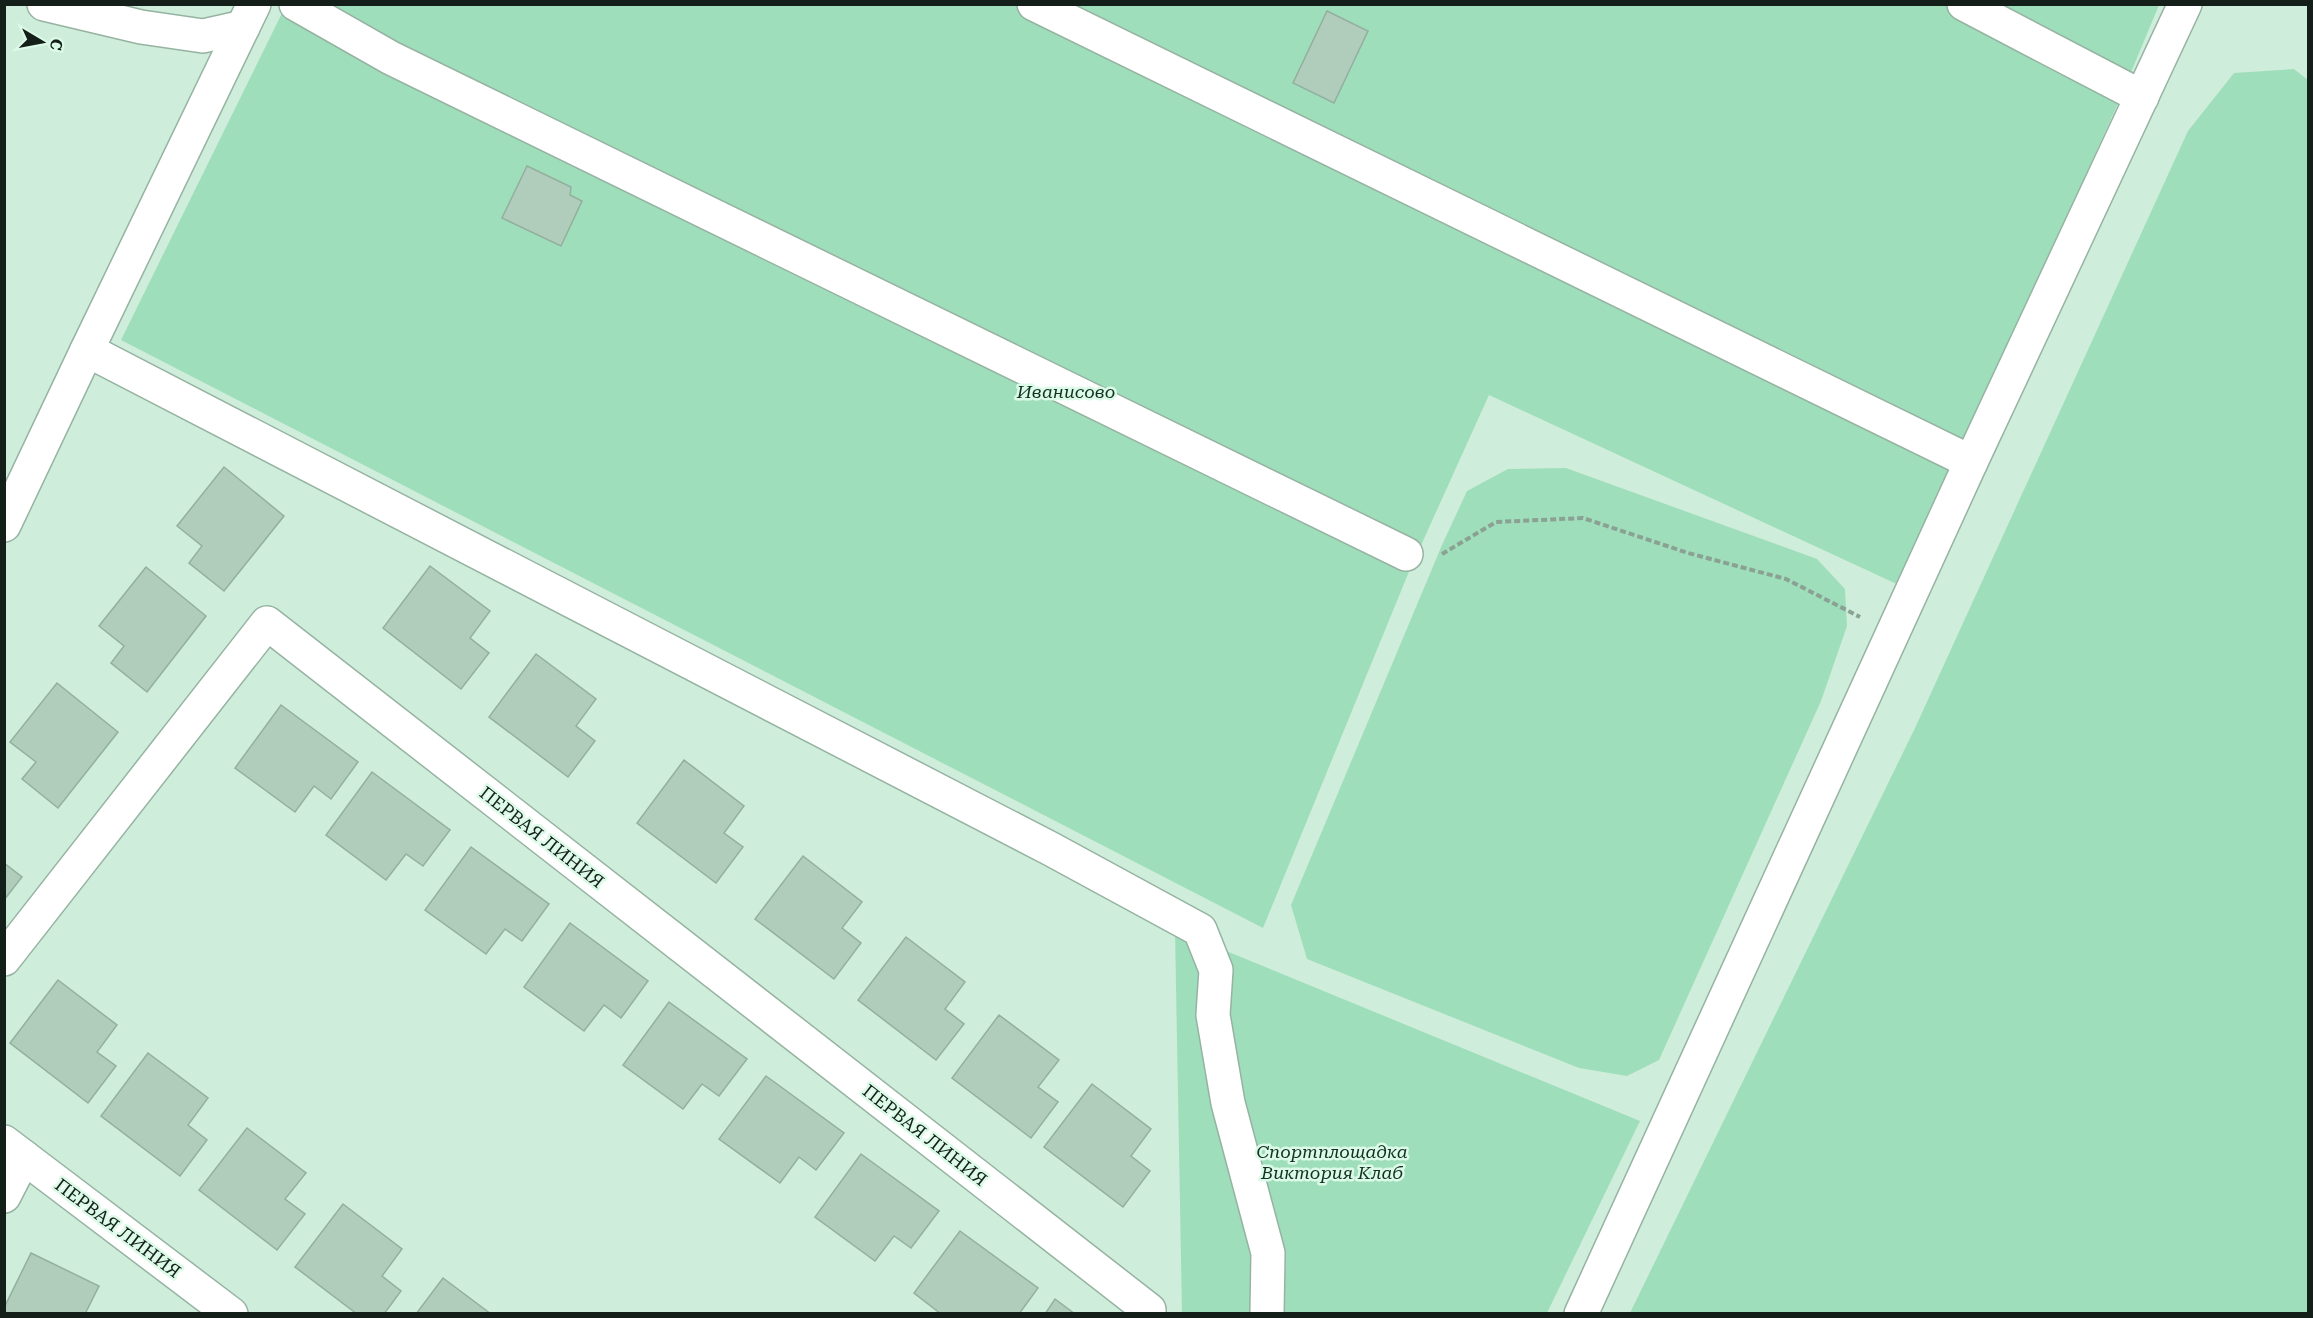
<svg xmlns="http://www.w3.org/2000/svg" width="2313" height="1318" viewBox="0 0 2313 1318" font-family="'Roboto Serif',serif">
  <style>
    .green { fill: #9fdebb }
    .building { fill: #b0cdbc; stroke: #93af9f; stroke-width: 1.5 }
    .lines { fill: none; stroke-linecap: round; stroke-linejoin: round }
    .minor-casing { stroke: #96b3a2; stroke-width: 36 }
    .path { stroke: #8aa193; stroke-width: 4; stroke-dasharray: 6 3; stroke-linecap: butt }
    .minor { stroke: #fff; stroke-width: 33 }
    .labels { text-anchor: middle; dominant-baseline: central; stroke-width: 5; stroke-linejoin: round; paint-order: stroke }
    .park-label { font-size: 18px; font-style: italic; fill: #123122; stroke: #dcfae8 }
    .street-label { font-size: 18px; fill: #141f19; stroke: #dcfae8 }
  </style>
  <rect width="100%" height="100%" fill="#cfeddb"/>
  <g class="green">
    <path d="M286,5H2159L2119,101L1901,586L1489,395L1408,574L1263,928L121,340Z"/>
    <path d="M2294,69L2308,80V1313H1630L1915,728L2188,131L2234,73Z"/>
    <path d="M1566,468L1817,559L1845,589L1847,626L1821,701L1659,1060L1627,1076L1579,1068L1307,959L1291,905L1442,545L1467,491L1508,469Z"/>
    <path d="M1175,930L1640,1121L1547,1313H1182Z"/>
  </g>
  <g class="building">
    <path d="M1327,11L1368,31L1334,103L1293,83Z"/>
    <path d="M527,166L571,187L570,195L582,201L561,246L502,218Z"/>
    <path d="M224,467L284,516L224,591L189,563L202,546L177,526Z"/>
    <path d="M430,566L490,611L470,638L489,653L461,689L383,628Z"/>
    <path d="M146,567L206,616L147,692L111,663L124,646L99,626Z"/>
    <path d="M536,654L596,699L576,726L595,741L568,777L489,717Z"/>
    <path d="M57,683L118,732L58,808L22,779L36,762L10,742Z"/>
    <path d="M281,705L358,762L331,799L314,786L295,812L235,768Z"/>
    <path d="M684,760L744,806L724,833L743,847L716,883L637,823Z"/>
    <path d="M372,772L450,830L423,866L406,854L386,880L326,835Z"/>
    <path d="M471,847L549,904L522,941L505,929L486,954L425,910Z"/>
    <path d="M803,856L862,902L842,928L861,943L834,979L755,919Z"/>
    <path d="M4,863L22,877L4,900Z"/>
    <path d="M570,923L648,981L621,1018L604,1005L584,1031L524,987Z"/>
    <path d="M906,937L965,982L945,1009L964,1024L936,1060L858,1000Z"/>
    <path d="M58,980L117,1025L97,1052L116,1066L88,1103L10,1043Z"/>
    <path d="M669,1002L747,1059L719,1096L702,1084L683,1109L623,1065Z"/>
    <path d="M999,1015L1059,1060L1038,1087L1058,1102L1031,1138L952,1078Z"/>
    <path d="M148,1053L208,1098L188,1125L207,1140L180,1176L101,1116Z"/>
    <path d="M766,1076L844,1133L816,1170L799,1157L780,1183L719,1139Z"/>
    <path d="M1092,1084L1151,1129L1131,1156L1150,1171L1123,1207L1044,1147Z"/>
    <path d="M247,1128L306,1173L285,1199L305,1214L277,1250L199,1190Z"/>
    <path d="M861,1154L939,1211L911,1248L894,1236L875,1261L815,1217Z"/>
    <path d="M343,1204L402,1249L382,1276L401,1291L384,1314H357L295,1267Z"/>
    <path d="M960,1231L1038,1288L1019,1314H941L914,1293Z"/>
    <path d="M31,1253L99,1286L85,1314H4V1308Z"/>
    <path d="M443,1278L491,1314H416Z"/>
    <path d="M1055,1299L1075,1314H1045Z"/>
  </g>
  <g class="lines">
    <g class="minor-casing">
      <g id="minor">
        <path d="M44,4L141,27L203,36L243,27"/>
        <path d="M296,4L391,58L1406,554"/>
        <path d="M1034,4L1971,462"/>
        <path d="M1964,4L2142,97"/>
        <path d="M87,350L1051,849L1200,930L1216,970L1213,1015L1228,1103L1268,1253L1267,1314"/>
        <path d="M4,525L87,350L254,4"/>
        <path d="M4,959L267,623L1149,1310V1314"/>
        <path d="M4,1142L231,1314"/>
        <path d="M4,1196L24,1157"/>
        <path d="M1581,1314L1971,462L2185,4"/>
      </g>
    </g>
    <path class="path" d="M1442,554L1496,522L1583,518L1688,553L1786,579L1860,617"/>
    <use href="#minor" class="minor"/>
  </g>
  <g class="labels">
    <g class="park-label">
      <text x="1066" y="391">Иванисово</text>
      <text x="1332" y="1151">Спортплощадка<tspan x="1332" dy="21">Виктория Клаб</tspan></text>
    </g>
    <g class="street-label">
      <text transform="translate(542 837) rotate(38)">ПЕРВАЯ ЛИНИЯ</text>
      <text transform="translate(925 1135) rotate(38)">ПЕРВАЯ ЛИНИЯ</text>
      <text transform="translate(118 1228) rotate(37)">ПЕРВАЯ ЛИНИЯ</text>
    </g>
  </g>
  <rect width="2313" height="1318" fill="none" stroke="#141f19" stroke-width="12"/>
  <g transform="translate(42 42) rotate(100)" stroke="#dcfae8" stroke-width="4.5" paint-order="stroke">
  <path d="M0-4.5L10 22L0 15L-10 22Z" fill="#141f19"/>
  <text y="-9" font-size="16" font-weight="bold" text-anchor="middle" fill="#141f19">С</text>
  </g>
</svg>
